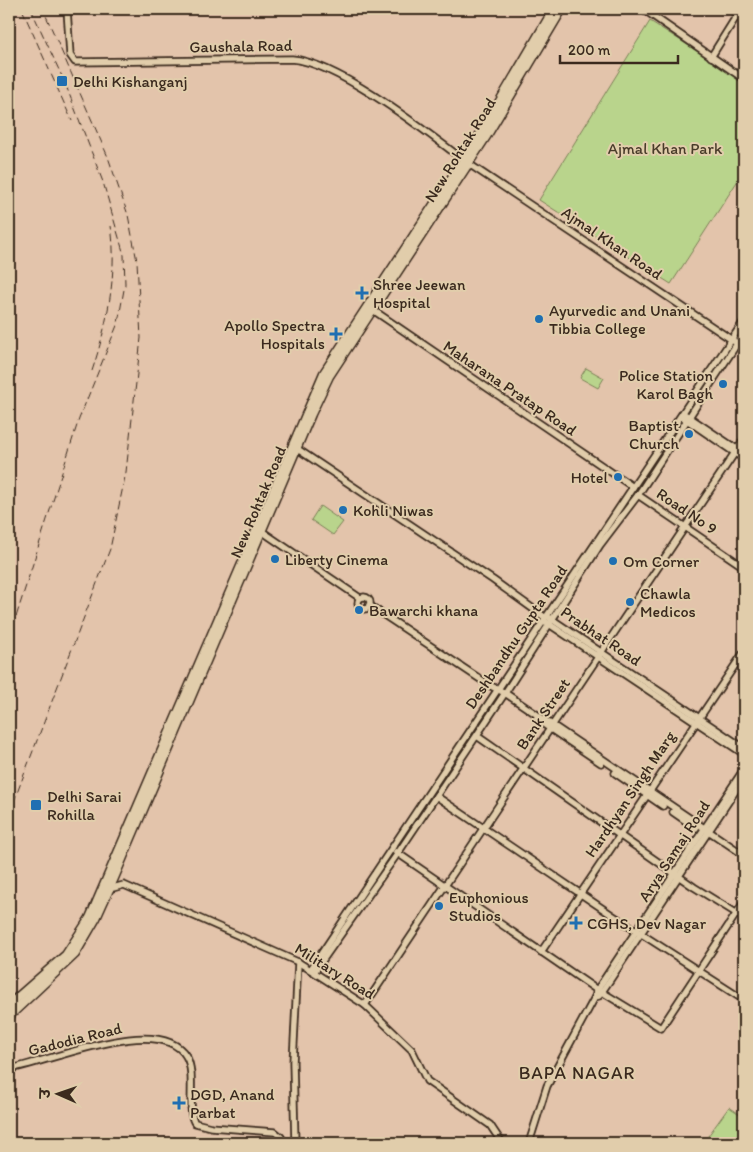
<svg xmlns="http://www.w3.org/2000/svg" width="753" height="1152" viewBox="0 0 753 1152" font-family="Itim,'Playpen Sans Deva',sans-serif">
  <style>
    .park { fill: #b9d48c; stroke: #7a7f55 }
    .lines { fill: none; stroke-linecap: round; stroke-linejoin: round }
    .minor-casing { stroke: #3b2a1e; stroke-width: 9 }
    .major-casing { stroke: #3b2a1e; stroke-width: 11 }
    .minor { stroke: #e1cdab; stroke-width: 5.5 }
    .major { stroke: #e1cdab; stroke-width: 8 }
    .rail { stroke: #3b2a1e; stroke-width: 1; stroke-dasharray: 8 4; stroke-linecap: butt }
    .poi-dot { fill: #1f6fb2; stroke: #e1cdab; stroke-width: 2 }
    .labels { text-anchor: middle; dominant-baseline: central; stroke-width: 4; stroke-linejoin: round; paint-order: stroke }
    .street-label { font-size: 16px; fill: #3b2a1e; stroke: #e1cdab }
    .poi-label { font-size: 16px; fill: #3b2a1e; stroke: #e1cdab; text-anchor: start }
    .park-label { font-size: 16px; fill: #483b29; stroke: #e1cdab }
    .neighbourhood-label { font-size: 18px; letter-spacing: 1px; fill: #3b2a1e; stroke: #e1cdab }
  </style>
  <rect width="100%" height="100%" fill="#e3c4ab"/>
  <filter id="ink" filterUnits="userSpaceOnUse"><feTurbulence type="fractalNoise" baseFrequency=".02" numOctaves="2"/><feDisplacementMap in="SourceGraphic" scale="10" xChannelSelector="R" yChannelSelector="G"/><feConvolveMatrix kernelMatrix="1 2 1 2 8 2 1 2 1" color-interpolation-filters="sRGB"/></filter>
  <g filter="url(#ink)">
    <g class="park">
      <path d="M650,21L744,81V171L671,284L539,200Z"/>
      <path d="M586,368L604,378L598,388L580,378Z"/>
      <path d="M320,506L343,522L333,535L311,520Z"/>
      <path d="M729,1107L744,1117V1143H703Z"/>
    </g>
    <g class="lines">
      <g class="minor-casing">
        <g id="minor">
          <path d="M67,9L70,55L75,62L292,59C340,63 429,134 469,164L744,348"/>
          <path d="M643,9L744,79"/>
          <path d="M711,57L741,9"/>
          <path d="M9,93V109"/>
          <path d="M373,310L633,487"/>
          <path d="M686,415L744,454"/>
          <path d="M684,418L744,459"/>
          <path d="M296,448L493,580L543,616"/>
          <path d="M638,495L744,567"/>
          <path d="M260,530L360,598"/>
          <circle cx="364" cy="603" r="6"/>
          <path d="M369,605L489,685L505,693L744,855"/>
          <path d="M550,618L744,748"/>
          <path d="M546,622L744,754"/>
          <path d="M536,719L601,763"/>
          <path d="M477,736L694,887L744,918"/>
          <path d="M615,773L663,806"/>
          <path d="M436,796L612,915L744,1000"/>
          <path d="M673,812L696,828"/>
          <path d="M396,852L597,990"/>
          <path d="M109,889L124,885L298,962L365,1005L412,1050L427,1081L490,1125L502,1143"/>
          <path d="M541,952L744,652"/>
          <path d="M311,969L744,321"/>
          <path d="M315,971L398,853L505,693L600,545L638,495L744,333"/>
          <path d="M602,992L661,1028L744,902"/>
          <path d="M595,997L597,990L744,769"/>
          <path d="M365,1005L744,439"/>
          <path d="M9,1069C48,1063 159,1012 186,1056C197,1073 186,1113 195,1123L211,1127L275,1132L281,1137L284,1143"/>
          <path d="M295,1143L293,1062L298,962"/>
          <path d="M529,1143L547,1086L595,997L599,996L610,980L744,778"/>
        </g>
      </g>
      <g class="major-casing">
        <g id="major">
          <path d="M9,1005L66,955L90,918L324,373L483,130L554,9"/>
          <path d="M9,1016L75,954L96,918L114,878L311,414L329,376L487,135L562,9"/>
        </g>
      </g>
      <use href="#minor" class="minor"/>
      <use href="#major" class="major"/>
      <g class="rail">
        <path d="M22,9L72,121"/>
        <path d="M92,371C107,326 118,273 111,226"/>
        <path d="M9,639L79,419L118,323L125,284L124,255L103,182L65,83L31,9"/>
        <path d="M9,814L110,549L126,472L141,338L137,261L128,215L108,157L43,9"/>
      </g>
    </g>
  </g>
  <g class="poi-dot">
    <rect x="56" y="75" width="12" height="12" rx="2.5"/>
    <path d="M359.5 285.5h5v5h5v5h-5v5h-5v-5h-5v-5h5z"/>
    <circle cx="539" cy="319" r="5"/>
    <path d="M333.5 326.5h5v5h5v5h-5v5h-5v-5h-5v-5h5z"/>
    <circle cx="723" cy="384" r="5"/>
    <circle cx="689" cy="434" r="5"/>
    <circle cx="618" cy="477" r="5"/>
    <circle cx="343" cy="510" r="5"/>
    <circle cx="275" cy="559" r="5"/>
    <circle cx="613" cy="561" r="5"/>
    <circle cx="630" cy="602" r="5"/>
    <circle cx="359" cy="610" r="5"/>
    <rect x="30" y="799" width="12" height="12" rx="2.5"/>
    <circle cx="439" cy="906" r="5"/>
    <path d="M573.5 915.5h5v5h5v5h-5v5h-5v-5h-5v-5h5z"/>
    <path d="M176.5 1095.5h5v5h5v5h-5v5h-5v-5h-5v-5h5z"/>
  </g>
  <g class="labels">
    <g class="street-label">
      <text transform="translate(241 46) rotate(-1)">Gaushala Road</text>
      <text transform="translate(460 150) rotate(-58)">New Rohtak Road</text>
      <text transform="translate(612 243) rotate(34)">Ajmal Khan Road</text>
      <text transform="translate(510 388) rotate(34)">Maharana Pratap Road</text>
      <text transform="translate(258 502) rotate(-67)">New Rohtak Road</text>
      <text transform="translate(687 511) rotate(34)">Road No 9</text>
      <text transform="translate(601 636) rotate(34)">Prabhat Road</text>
      <text transform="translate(516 637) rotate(-56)">Deshbandhu Gupta Road</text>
      <text transform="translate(543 714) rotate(-56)">Bank Street</text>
      <text transform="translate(630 794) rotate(-56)">Hardhyan Singh Marg</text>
      <text transform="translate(674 851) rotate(-57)">Arya Samaj Road</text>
      <text transform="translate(335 971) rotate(32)">Military Road</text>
      <text transform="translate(75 1039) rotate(-14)">Gadodia Road</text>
    </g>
    <g class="poi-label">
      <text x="73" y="81">Delhi Kishanganj</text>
      <text x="373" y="284">Shree Jeewan<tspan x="373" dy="18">Hospital</tspan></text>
      <text x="549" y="310">Ayurvedic and Unani<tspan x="549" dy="18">Tibbia College</tspan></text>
      <text x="325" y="325" text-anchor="end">Apollo Spectra<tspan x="325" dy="18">Hospitals</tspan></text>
      <text x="713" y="375" text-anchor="end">Police Station<tspan x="713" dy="18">Karol Bagh</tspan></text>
      <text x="679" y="425" text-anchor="end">Baptist<tspan x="679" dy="18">Church</tspan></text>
      <text x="608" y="477" text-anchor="end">Hotel</text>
      <text x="353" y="510">Kohli Niwas</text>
      <text x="285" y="559">Liberty Cinema</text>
      <text x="623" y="561">Om Corner</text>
      <text x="640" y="593">Chawla<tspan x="640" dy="18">Medicos</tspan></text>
      <text x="369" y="610">Bawarchi khana</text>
      <text x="47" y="796">Delhi Sarai<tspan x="47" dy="18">Rohilla</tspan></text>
      <text x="449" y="897">Euphonious<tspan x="449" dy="18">Studios</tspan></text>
      <text x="587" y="923">CGHS, Dev Nagar</text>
      <text x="190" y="1094">DGD, Anand<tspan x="190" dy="18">Parbat</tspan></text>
    </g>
    <g class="park-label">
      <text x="665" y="148">Ajmal Khan Park</text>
    </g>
    <g class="neighbourhood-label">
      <text x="577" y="1073">BAPA NAGAR</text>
    </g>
  </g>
  <rect width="753" height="1152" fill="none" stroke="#e1cdab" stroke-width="30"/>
  <rect x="15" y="15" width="723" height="1122" fill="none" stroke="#3b2a1e" stroke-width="2" filter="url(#ink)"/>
  <g transform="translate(58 1094) rotate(272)" stroke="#e1cdab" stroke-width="4" paint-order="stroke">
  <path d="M0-4L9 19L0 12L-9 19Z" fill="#3b2a1e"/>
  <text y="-8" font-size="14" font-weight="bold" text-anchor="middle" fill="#3b2a1e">उ</text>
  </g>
  <path d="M560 55v8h118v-8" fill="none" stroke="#3b2a1e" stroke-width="2.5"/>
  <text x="568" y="55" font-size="15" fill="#3b2a1e" stroke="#e1cdab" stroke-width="4" paint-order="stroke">200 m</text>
</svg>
